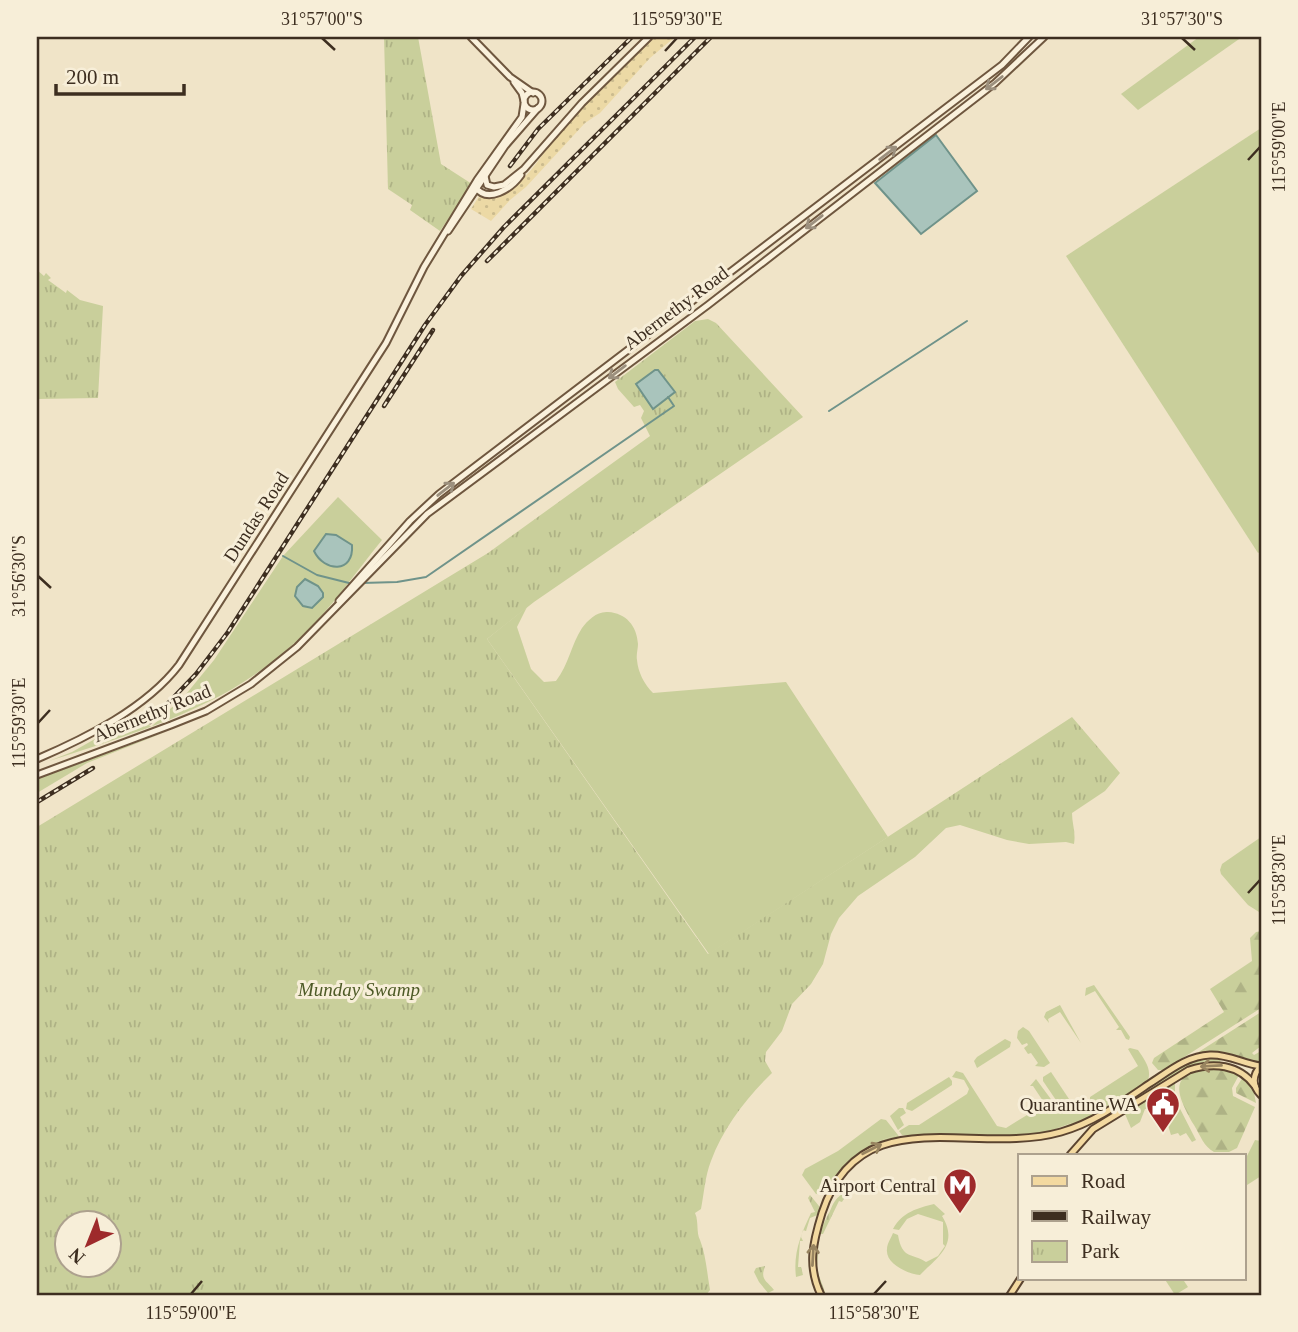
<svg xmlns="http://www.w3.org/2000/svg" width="1298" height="1332" viewBox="0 0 1298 1332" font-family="Georgia,serif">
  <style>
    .grass { fill: #c9cf9b }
    .forest { fill: url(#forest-firs) }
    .sand { fill: url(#sand-dots) }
    .park { fill: url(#park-tufts); fill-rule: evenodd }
    .water { fill: #a9c4bc; stroke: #6f938a; stroke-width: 2 }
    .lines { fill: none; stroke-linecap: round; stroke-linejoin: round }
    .stream { stroke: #6f938a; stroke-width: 2 }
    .secondary-casing { stroke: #6f573f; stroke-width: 9 }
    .primary-casing { stroke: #5b4430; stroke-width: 9 }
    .secondary { stroke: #faf1dc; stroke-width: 5 }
    .primary { stroke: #f3d9a0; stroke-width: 5 }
    .rail-casing { stroke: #3d2e20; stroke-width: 4.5 }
    .rail { stroke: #f7eed8; stroke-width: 2; stroke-dasharray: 5; stroke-linecap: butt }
    .oneway { stroke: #9c907e }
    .oneway2 { stroke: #988460 }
    .ticks { fill: none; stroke: #3d2e20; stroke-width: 2.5 }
    .labels { text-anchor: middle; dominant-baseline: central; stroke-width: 6; stroke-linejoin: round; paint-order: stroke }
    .street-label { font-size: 19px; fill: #3d2e20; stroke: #f7eed8 }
    .park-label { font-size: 19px; font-style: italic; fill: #4d5a26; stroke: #f7eed8 }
    .poi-label { font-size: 19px; fill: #3d2e20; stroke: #f7eed8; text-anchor: end }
    .neatline { fill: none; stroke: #3d2e20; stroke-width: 2.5 }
    .ticks-label { font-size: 18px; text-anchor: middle; fill: #3d2e20 }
  </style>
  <defs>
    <pattern id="forest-firs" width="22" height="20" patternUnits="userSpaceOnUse" patternTransform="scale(1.75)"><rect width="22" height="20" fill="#c9cf9b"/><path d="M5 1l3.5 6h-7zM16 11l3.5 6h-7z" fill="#aeb285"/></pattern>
    <pattern id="sand-dots" width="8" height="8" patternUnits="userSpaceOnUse" patternTransform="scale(1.75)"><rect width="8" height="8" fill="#ecd9a5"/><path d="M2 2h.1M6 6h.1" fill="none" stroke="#cbbb8e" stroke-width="1.8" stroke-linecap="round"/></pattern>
    <pattern id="park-tufts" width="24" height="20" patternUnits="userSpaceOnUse" patternTransform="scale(1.75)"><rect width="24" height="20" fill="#c9cf9b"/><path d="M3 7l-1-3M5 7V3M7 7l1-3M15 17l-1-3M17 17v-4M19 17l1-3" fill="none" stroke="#aeb285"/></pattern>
  </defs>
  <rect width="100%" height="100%" fill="#f0e4c8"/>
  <g class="grass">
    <path d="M1199,37H1242L1138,110L1121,94Z"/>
    <path d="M1261,128V551L1258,553L1066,256Z"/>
    <path d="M338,497L382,540C355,573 331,609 300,638C226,708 143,730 49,761L72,752L139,714L151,727L187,693L214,660L283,556Z"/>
    <path d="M527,607L517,627L531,669L544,682L556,681C569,664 571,645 582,628C588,620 597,611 608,612C626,613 637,626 638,644C638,649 636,655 637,660C638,672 644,684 653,693L786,682L888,837L709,954L487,639Z"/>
    <path d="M168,731L87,763L37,793V779Z"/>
    <path d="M1261,837V912H1259L1248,905L1221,874L1220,870L1222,864Z"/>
    <path d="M1094,985L1130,1037L1129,1040L1126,1039L1121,1030H1116L1119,1027L1095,991L1085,996L1086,988Z"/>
    <path d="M1060,1005L1081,1043L1060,1012L1048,1019L1049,1023L1044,1017L1046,1012Z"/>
    <path d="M1023,1027L1029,1031L1050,1063L1044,1067L1035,1066L1038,1063L1031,1053L1028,1054L1024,1048L1028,1045L1027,1043L1022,1045L1017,1038L1018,1031Z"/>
    <path d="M1005,1039L1011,1042L1010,1047L977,1068L974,1061L977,1057Z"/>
    <path d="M1130,1048L1138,1050C1144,1059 1152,1069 1148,1080L1117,1101L1116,1099L1077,1121L1050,1131L1028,1135H902L899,1131L909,1125H919L967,1094L969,1089L964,1080L952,1077L956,1071L963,1073L997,1126L1006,1128L1045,1104L1033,1086H1030L1036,1079L1059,1110L1065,1111L1072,1106L1075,1109L1090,1099V1097L1138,1066L1128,1049Z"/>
    <path d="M1205,1058H1221L1220,1062L1192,1066L1156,1087L1154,1084L1184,1065Z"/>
    <path d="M1051,1072L1071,1102L1065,1107L1060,1106L1043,1081V1077Z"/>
    <path d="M949,1077L952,1081V1085L912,1111L906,1109L907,1103Z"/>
    <path d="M1175,1082V1099L1196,1140L1192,1142L1186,1133L1180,1136L1178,1133L1171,1135L1164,1113L1156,1108L1145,1109L1140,1122L1131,1128L1125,1114Z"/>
    <path d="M899,1108H903L906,1113L900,1117L904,1125L898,1130L890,1116Z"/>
    <path d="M881,1119L886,1120L898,1135C863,1144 843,1162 824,1192L816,1194L802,1175L805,1169L838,1151Z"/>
    <path d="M1255,1140L1261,1141V1176L1244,1187V1162Z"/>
    <path d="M934,1204L945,1214L942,1216C960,1245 936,1258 920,1275C908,1274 885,1264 887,1249C887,1244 891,1238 893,1233L898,1235C902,1260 913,1253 926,1262L938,1256L945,1246L943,1244V1222L918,1214L907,1219L899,1230L893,1229C902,1212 918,1208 934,1204Z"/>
    <path d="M1164,1278H1182L1188,1287L1175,1295Z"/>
  </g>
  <g class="forest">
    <path d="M1261,931V1008L1164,1070H1158L1152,1063L1154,1058L1224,1012L1210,989L1252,961L1250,938L1256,932Z"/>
    <path d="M1261,1012V1046L1252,1053L1254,1055L1261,1051V1063L1227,1053H1197Z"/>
    <path d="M1220,1068L1239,1075L1232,1088L1233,1096L1255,1107L1237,1148L1229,1152H1214C1204,1147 1200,1135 1194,1125C1173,1089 1169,1070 1220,1068Z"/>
    <path d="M1243,1077L1253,1088L1256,1103L1236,1093V1088Z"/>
  </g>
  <path class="sand" d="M655,37H675L650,58L600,113L585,123L526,187L510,200L491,221L471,209L483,190C494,192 505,191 514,185C531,175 541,155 553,141C585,104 620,71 655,37Z"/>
  <g class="park">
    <path d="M384,37H418L441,164L472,184L440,231L410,210L412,205L388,189Z"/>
    <path d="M37,270L44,276L46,273L51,278L48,280L66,293L67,290L80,300L103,306L98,398L37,399Z"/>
    <path d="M708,319L716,323L803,417L534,602L487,639L708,954L1072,717L1120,773L1105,791L1072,813C1072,824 1076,832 1074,844L1066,842L1029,844L1007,840L960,825L946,828L915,857L858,896L839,918L831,934L823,964L811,984L792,1004L782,1031L766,1052L765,1061L772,1073C747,1097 723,1128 711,1161C705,1176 704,1194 701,1209L695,1213C699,1222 696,1232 700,1240C706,1255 707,1273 710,1290L706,1295H37V827L488,553L650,436L641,418L644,411L640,405L634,407L618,389L615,382L695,321ZM66,1224H108V1266H66Z"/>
    <path d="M1116,1099L1117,1101C1057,1140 1025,1138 956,1136C939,1136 917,1138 902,1135L1041,1133L1062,1128Z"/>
    <path d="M898,1135L899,1137C857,1145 848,1164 825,1195L816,1194L824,1192C843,1162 863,1144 898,1135Z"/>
    <path d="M842,1194L845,1197L842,1202L839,1201L823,1234H819L817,1270L826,1295H823C809,1263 814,1241 830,1211C833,1204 835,1199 842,1194Z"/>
    <path d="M810,1195L819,1206L820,1214L810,1218L806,1231L803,1230L801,1237L803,1241H800L798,1267H801L803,1275L796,1277C793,1253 801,1234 811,1213L815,1212L808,1198Z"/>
    <path d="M765,1266C760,1280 766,1280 774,1290L768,1293L759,1282L754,1272L756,1268Z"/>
  </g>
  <g class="water">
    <path d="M936,135L977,191L921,234L875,183Z"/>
    <path d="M655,370H658L675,392L653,409L636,384Z"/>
    <path d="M326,534L336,535L352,545C354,574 324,572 314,551Z"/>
    <path d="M305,579L318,586L323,593V597L312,608L303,606L295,596L297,587Z"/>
  </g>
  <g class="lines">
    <g class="stream">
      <path d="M829,411L967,321"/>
      <path d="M283,556L317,575L353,584"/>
      <path d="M362,583L397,582L426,577L674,406L668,397"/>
    </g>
    <g class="secondary-casing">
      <g id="secondary">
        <path d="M471,37L510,77L533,93"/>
        <path d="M514,82L522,93L524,101"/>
        <circle cx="533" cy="101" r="9"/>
        <path d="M485,176L487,185L494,187L504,185L524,169L582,103L649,37"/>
        <path d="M475,187C488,204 511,189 521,175"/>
        <path d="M448,231L505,146L538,108"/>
        <path d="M339,601L410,521L439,494L1002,65L1029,37"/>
        <path d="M37,759C86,738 146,708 179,665L386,343L424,267L477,180L522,117L524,104"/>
        <path d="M37,775L171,725L206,711L251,684L297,647L427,514L708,305L995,83L1044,37"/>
      </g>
    </g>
    <g class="primary-casing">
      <g id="primary">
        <path d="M1261,1066C1252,1075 1252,1086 1261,1095"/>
        <path d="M1070,1155L1093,1129L1189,1070C1213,1062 1239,1064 1255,1086"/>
        <path d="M821,1295C807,1266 813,1242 822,1213C860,1096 973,1157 1061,1132C1093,1123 1121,1103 1149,1084C1168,1072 1186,1056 1210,1055C1229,1054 1243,1064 1261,1066"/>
        <path d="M1010,1295L1021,1278"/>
      </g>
    </g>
    <use href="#secondary" class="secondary"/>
    <use href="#primary" class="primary"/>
    <g class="rail-casing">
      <g id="rail">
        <path d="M510,166L538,129L632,37"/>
        <path d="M487,261L711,37"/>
        <path d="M384,406L433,330"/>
        <path d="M150,722L196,674L228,632L425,325L461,276L504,227L695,37"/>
        <path d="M37,802L93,768"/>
      </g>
    </g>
    <use href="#rail" class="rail"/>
  </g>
  <defs><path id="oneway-shaft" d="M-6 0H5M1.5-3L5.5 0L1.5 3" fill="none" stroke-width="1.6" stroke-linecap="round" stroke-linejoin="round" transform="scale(1.75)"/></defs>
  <g class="oneway">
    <use href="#oneway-shaft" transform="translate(994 83) rotate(142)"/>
    <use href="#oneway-shaft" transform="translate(888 153) rotate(-37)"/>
    <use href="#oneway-shaft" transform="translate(814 222) rotate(142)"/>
    <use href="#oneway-shaft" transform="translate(617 372) rotate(143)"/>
    <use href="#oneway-shaft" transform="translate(446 489) rotate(-38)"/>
  </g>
  <g class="oneway2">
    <use href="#oneway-shaft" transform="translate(1211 1066) rotate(177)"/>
    <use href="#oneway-shaft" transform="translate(872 1149) rotate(-27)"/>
    <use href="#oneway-shaft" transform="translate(813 1255) rotate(-87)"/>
  </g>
  <path class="ticks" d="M322,38L335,50M1182,38L1195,50M665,51L677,38M1248,160L1260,147M38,576L51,588M38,723L50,710M1248,893L1260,880M191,1294L202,1281M874,1294L886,1281"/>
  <defs>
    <g id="civic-pin" transform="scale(1.75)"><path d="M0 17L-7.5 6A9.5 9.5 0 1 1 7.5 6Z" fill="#9e2a2b" stroke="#f7eed8"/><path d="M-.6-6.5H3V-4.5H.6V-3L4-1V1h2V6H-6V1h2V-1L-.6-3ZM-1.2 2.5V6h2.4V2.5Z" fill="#fff"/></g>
    <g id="metro-pin" transform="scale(1.75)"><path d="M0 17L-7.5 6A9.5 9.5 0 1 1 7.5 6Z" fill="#9e2a2b" stroke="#f7eed8"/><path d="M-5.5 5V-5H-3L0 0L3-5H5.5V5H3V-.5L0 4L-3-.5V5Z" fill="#fff"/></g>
  </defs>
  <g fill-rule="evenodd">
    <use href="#civic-pin" x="1163" y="1104"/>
    <use href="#metro-pin" x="960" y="1185"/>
  </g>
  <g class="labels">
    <g class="street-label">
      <text transform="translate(676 308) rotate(-37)">Abernethy Road</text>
      <text transform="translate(256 517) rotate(-57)">Dundas Road</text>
      <text transform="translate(152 713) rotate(-22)">Abernethy Road</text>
    </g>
    <g class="park-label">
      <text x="359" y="989">Munday Swamp</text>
    </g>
    <g class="poi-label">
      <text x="1138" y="1104">Quarantine WA</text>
      <text x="936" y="1185">Airport Central</text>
    </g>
  </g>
  <rect width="1298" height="1332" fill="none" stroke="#f7eed8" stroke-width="77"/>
  <rect x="1018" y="1154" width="228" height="126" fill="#f7eed8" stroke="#ada18e" stroke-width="2"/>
  <rect x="1032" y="1176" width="35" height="10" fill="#f3d9a0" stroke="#ada18e" stroke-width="2"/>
  <text x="1081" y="1188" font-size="21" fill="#3d2e20">Road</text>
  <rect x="1032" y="1211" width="35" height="10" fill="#3d2e20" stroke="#ada18e" stroke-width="2"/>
  <text x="1081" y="1224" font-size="21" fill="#3d2e20">Railway</text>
  <rect x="1032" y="1241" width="35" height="21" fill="url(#park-tufts)" stroke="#ada18e" stroke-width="2"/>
  <text x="1081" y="1258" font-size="21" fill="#3d2e20">Park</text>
  <g transform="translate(88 1244) rotate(223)"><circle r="33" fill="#f7eed8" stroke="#ada18e" stroke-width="2"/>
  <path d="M0-5L12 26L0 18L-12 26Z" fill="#9e2a2b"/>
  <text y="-10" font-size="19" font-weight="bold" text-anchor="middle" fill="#3d2e20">N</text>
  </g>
  <path d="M56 84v10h128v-10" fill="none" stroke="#3d2e20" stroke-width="3.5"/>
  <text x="66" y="84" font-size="21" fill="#3d2e20" stroke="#f7eed8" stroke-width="5" paint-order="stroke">200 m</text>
  <rect x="38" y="38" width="1222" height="1256" class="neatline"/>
  <g class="ticks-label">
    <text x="322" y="25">31°57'00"S</text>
    <text x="677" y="25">115°59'30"E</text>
    <text x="1182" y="25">31°57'30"S</text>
    <text transform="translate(1279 147) rotate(-90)" y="6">115°59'00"E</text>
    <text transform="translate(19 576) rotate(-90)" y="6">31°56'30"S</text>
    <text transform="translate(19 723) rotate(-90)" y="6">115°59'30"E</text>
    <text transform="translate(1279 880) rotate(-90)" y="6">115°58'30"E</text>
    <text x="191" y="1319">115°59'00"E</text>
    <text x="874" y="1319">115°58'30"E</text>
  </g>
</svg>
